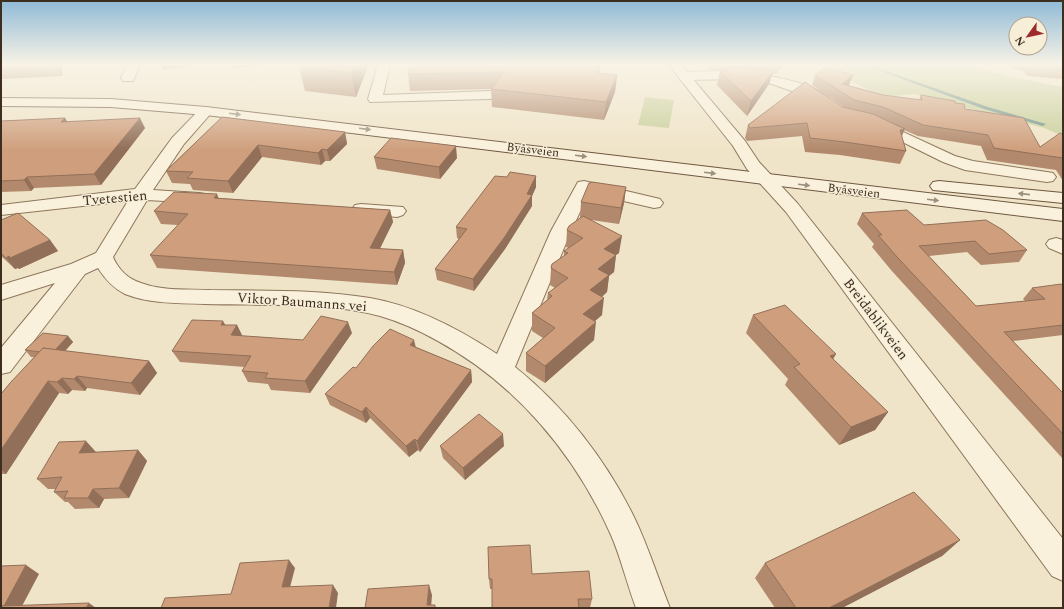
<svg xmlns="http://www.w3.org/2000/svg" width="1064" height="609" viewBox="0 0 1064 609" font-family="Spectral,serif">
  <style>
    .green { fill: #c9cf9b }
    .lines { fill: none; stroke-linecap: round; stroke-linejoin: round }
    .stream { fill: #6f938a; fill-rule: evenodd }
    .minor-casing { stroke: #8d765c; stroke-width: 2 }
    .tertiary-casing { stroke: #8d765c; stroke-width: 2 }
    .secondary-casing { stroke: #6f573f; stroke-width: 2 }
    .minor { fill: #faf1dc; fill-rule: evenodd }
    .tertiary { fill: #faf1dc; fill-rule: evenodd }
    .secondary { fill: #faf1dc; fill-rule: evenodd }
    .wall { fill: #b2896c }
    .shaded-wall { fill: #916f58 }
    .building { fill: #cf9f7d; stroke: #916f58 }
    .oneway { fill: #9c907e }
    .labels { text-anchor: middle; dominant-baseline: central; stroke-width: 3; stroke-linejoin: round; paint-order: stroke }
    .far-street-label { font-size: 12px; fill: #3d2e20; stroke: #f7eed8 }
    .street-label { font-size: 14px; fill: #3d2e20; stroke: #f7eed8 }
  </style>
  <rect width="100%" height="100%" fill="#f0e4c8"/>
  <g class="green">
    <path d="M825,65H969L1006,76L1063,87V136L1044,128L914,94L882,97L830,70Z"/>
    <path d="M645,97L674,100L669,128L638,125Z"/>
  </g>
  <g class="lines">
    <path class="stream" d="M864,65H869L988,107L1046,124L1043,126L984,109Z"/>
    <g class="minor-casing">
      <g id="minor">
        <path d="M128,65H140L133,81H123L121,78Z"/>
        <path d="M378,65H390L383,95L490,91L495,92L497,95L495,98L490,99L370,102L368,99Z"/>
        <path d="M721,71C747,72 816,79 831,101L829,104H819L803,95L772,84L739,79L685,80L678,76L685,72Z"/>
        <path d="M206,107L211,108L213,111L184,144L153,190L199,193L205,194L208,198L205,202L199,203L147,200L113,257C118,269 128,279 141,283C161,291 188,289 210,290C263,291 317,289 370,298C416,306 459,329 497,354L551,231L578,182L584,181L660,199L663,203L660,207L654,208L589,193L571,231L515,367C565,407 606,460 634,517C648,546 658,578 670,608H636C627,584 621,558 611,535C575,454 516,384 438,341C420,331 401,322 380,316C326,301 261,306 205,304C179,303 150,304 125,294C113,288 105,279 98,268L85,274L10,372L1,374V348L55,283L1,300V285L71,264L96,253L128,201L1,215V205L135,189L172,138L201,108Z"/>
        <path d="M875,119L955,156L973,161L1047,172L1053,173L1056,177L1053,181L1047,182L965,170L943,162L870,126L868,123L870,120Z"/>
        <path d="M361,204L403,207L406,211L403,215L397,217L355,213L352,209L355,205Z"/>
        <path d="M1056,238L1063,240V254L1049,248L1046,244L1049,240Z"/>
      </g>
    </g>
    <g class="tertiary-casing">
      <path id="tertiary" d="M669,65H681L745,141L759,162L798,204L1063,539V581L1052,576L786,212L747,169L733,146Z"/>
    </g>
    <g class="secondary-casing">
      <g id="secondary">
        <path d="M1,98L111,99L206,107L1063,209V221L206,115L111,107L1,106Z"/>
        <path d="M939,181L1063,193V203L933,190L930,186L933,182Z"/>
      </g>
    </g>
    <use href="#minor" class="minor"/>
    <use href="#tertiary" class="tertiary"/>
    <use href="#secondary" class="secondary"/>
  </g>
  <g class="wall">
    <path d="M1,65H62V76L1,79Z"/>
    <path d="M410,65L599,73L617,75L615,92L604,120L492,107L491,89L410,91L408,74Z"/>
    <path d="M706,65H783L776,74H772L769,84L747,116L717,85L720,71H721H712Z"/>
    <path d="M1011,65H1063V79L1027,76L1022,70H1015Z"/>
    <path d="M368,66L356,97L305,91L299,67Z"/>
    <path d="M815,75H853L848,85L883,95L919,100L921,95L955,103L965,109L1040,147L1063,133V181L1056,170L987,160L981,146L918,136L904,130L902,136L906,151L900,164L840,155L805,152L802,136L747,141L745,138L748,125L844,107L812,85Z"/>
    <path d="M222,117L345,132L347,144L330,161H325L321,165L262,157L233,193L193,190L190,184L172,183L166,171Z"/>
    <path d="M65,118L67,122L145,128L101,185L34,188L31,191L1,192V121Z"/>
    <path d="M374,157L457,158L440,179L377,169Z"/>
    <path d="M536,176V187L532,196V206L505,249L474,291L437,280L435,269L459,239L457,238L456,227L507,177Z"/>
    <path d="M626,187L624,203L619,224L591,220L619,253L616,255L614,272L609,276L607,292L602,297V315L595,321L594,340L545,383L526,371V353L543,338L532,331V313L547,300L548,293L555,288L550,285L551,268L564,256V251L569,248L566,247L567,230L580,218L581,202Z"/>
    <path d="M218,198L390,210L393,222L379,249L403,250L405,263L397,285L157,268L150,255L178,225L161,224L154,211Z"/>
    <path d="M862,213L924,225L1027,250L1019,262L981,265L967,252L929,256L976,306L1025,301L1023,299L1032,288L1063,286V335L1013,341L1063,393V459L891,270L872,247L874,244L857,224Z"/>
    <path d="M1,220L50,240L58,251L19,269L18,268L15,269L1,256Z"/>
    <path d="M753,315L833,359L888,412L875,430L839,445L785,385L788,379L746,333Z"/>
    <path d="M226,325H237L242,336L303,340L352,333L310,393L271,390L268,384L248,382L242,371L245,367L180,362L172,351Z"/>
    <path d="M68,336L73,342L65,351L149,361L157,373L140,395L87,388L85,391L72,390L68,394L59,393L6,474H1V394L34,357H31L25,350Z"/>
    <path d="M416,347L471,370L472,382L420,452L418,450L409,457L370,418L366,423L330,405L325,394L356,368Z"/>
    <path d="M440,446H504L465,480L443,458Z"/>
    <path d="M138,450L147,461L129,498L104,499L99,508L75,509L68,502H65L54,492L56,489H48L37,479L96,452Z"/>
    <path d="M960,540L942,556L842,608H775L755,578L765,563Z"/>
    <path d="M532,574L592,599L590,608H492V589H490L489,579Z"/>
  </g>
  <g class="shaded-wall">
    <path d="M57,65H62V76L57,67Z"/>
    <path d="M161,65H187V67L163,70Z"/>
    <path d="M233,65H262L234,68Z"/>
    <path d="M355,65H368V66L356,97L351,73Z"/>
    <path d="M779,65H783L776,74Z"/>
    <path d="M600,66L598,83L597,73Z"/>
    <path d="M774,70L769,84L747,116L751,101Z"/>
    <path d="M617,75L615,92L604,120L606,102Z"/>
    <path d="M853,75L849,85L841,92L842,84Z"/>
    <path d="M65,118L71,128L61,122Z"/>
    <path d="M140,118L145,128L101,185L94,174Z"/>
    <path d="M905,129L899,142L900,130Z"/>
    <path d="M345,132L347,144L330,161L327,150Z"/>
    <path d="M258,145L262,157L233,193L228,181Z"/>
    <path d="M456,146L457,158L440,179L439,167Z"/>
    <path d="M322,149L325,161L321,165L318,153Z"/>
    <path d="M536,176V187L532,196V206L505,249L474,291L473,279L527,194Z"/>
    <path d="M27,177L34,188L31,191L24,180Z"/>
    <path d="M626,187L624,203L619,224L621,208Z"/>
    <path d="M217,194L222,207L214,198Z"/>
    <path d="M390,210L393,222L374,261L370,248Z"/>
    <path d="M622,236L619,253L616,255L614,272L609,276L607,292L588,308L590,290L598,269L604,249Z"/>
    <path d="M50,240L58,251L19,269L10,258Z"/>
    <path d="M403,250L405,263L397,285L394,272Z"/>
    <path d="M9,256L18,268L15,269L6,258Z"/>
    <path d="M604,298L602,315L582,332L583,314Z"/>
    <path d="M223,321L230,333L221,325Z"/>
    <path d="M348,322L352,333L310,393L305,381Z"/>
    <path d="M596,322L594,340L545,383V366Z"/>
    <path d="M237,325L243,337L231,335Z"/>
    <path d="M68,336L73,342L57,360L51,353Z"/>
    <path d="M414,340L417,352L410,345Z"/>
    <path d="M836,354L826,372L830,356Z"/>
    <path d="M149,361L157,373L140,395L131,383Z"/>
    <path d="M471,370L472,382L420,452L417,441Z"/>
    <path d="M77,376L87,388L85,391L74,379Z"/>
    <path d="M62,378L72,390L68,394L57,382Z"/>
    <path d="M48,381L59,393L6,474L1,469V450Z"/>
    <path d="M366,407L370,418L366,423L362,412Z"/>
    <path d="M888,412L875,430L839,445L851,427Z"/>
    <path d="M503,434L504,446L465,480L463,468Z"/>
    <path d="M415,439L418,450L409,457L406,446Z"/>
    <path d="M86,441L96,452L89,464L79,453Z"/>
    <path d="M138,450L147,461L129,498L119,488Z"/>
    <path d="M93,489L104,499L99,508L88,498Z"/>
    <path d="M960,540L942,556L842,608H829Z"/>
    <path d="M289,560L295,568L288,595L282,587Z"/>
    <path d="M26,565L39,574L21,608H2Z"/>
    <path d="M333,585L338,593L336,608H329Z"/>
    <path d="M429,585L432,595L431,608L427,605Z"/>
    <path d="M89,603L96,608H86Z"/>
  </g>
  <g class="building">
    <path d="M1,65H57V67L1,70Z"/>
    <path d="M299,65H355L351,73L299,67Z"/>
    <path d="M410,65H583L600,66L597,73L617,75L606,102L491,89L504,72L408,74Z"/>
    <path d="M1032,65H1063V68L1033,66Z"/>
    <path d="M725,67L774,70L751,101L720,71L728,70Z"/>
    <path d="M826,67L853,75L842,84L883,95L922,100L921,95L955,101V103L964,104L965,109L1024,118L1040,147L1060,133L1062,134L1063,133V158L994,148L988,135L923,125L883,107L854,100L815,75Z"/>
    <path d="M805,82L843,107L873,114L905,129L900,130L906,151L845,142L810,138L807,123L750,128L748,125Z"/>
    <path d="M222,117L345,132L327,150L322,149L318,153L258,145L228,181L187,178L193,172L166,171Z"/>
    <path d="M65,118L61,122L140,118L94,174L27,177L24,180L1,181V121Z"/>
    <path d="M391,138L456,146L439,167L374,157Z"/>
    <path d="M510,172L536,176L527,194L532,195L504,238L473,279L435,269L467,229L456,227L495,176L507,177Z"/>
    <path d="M592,182L626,187L621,208L581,202L589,183Z"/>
    <path d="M174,192L217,194L214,198L390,210L370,248L403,250L394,272L150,255L188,214L154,211Z"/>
    <path d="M907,210L924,225L986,220L1003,230L1027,250L989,254L975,241L919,246L976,306L1045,299L1032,288L1061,284L1063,286V325L1004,332L1063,393V434L898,258L878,235H882L862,213Z"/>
    <path d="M18,213L50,240L10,258L9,256L6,258L1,253V220Z"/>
    <path d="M583,216L622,236L604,249L616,255L598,269L609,275L590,290L604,298L583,314L596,322L545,366L526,353L555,328L532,313L552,296L548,293L568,278L551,268L552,264L568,253L564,251L583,238L567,230L569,226Z"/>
    <path d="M785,305L836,354L830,356L888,412L851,427L794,367L800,364L753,315Z"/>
    <path d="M321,316L348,322L305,381L265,378L268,373L242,371L251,356L172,351L192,320L223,321L221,325H237L231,335L303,340Z"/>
    <path d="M390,329L414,340L410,345L471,370L417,441L415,439L406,446L366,407L362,412L325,394L353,367L356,368L373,346Z"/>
    <path d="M43,333L68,336L55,350L43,348L40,352L25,350Z"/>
    <path d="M43,348L149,361L131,383L77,376L74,379L62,378L57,382L48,381L1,450V394L10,383Z"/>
    <path d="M479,414L503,434L463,468L440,446Z"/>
    <path d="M86,441L79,453L138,450L119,488L93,489L88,498H64L68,491L54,492L62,477L37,479L59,442Z"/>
    <path d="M914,492L960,540L829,608H796L765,563Z"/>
    <path d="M530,545L532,574L589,571L592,599H578L579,608H492V579H489L488,547Z"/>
    <path d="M289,560L282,587L333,585L329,608H161L165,598L231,594L240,563Z"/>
    <path d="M26,565L4,606H2L1,608V566Z"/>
    <path d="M429,585L427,605H435V608H365L368,589Z"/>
    <path d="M89,603L86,608H1L2,606Z"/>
  </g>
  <defs><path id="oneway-solid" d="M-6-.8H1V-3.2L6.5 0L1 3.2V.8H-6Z"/></defs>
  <g class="oneway">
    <use href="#oneway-solid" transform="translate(235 114) rotate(7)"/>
    <use href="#oneway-solid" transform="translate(365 129) rotate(7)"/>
    <use href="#oneway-solid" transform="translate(581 156) rotate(7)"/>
    <use href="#oneway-solid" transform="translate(710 173) rotate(7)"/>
    <use href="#oneway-solid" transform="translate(804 185) rotate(7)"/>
    <use href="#oneway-solid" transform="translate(1024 194) rotate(-174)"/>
    <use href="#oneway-solid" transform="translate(933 200) rotate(7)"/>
  </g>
  <linearGradient id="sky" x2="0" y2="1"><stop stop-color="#8fbad6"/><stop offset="0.43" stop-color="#f8f3e6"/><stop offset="1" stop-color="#f8f3e6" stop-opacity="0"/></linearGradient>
  <rect width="1064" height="150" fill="url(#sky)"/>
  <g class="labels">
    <g class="far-street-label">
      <text transform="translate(533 150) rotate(7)">Byåsveien</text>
      <text transform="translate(854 191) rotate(7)">Byåsveien</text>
    </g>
    <g class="street-label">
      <text transform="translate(115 198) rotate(-5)">Tvetestien</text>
      <text transform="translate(302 302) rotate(4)">Viktor Baumanns vei</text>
      <text transform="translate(876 319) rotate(53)">Breidablikveien</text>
    </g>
  </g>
  <rect width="1064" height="609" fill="none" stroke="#3d2e20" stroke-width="4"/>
  <g transform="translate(1028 36) rotate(237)"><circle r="19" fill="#f7eed8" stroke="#ada18e"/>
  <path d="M0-3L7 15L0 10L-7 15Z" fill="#9e2a2b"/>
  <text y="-6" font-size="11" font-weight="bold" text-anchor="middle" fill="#3d2e20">N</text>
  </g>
</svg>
